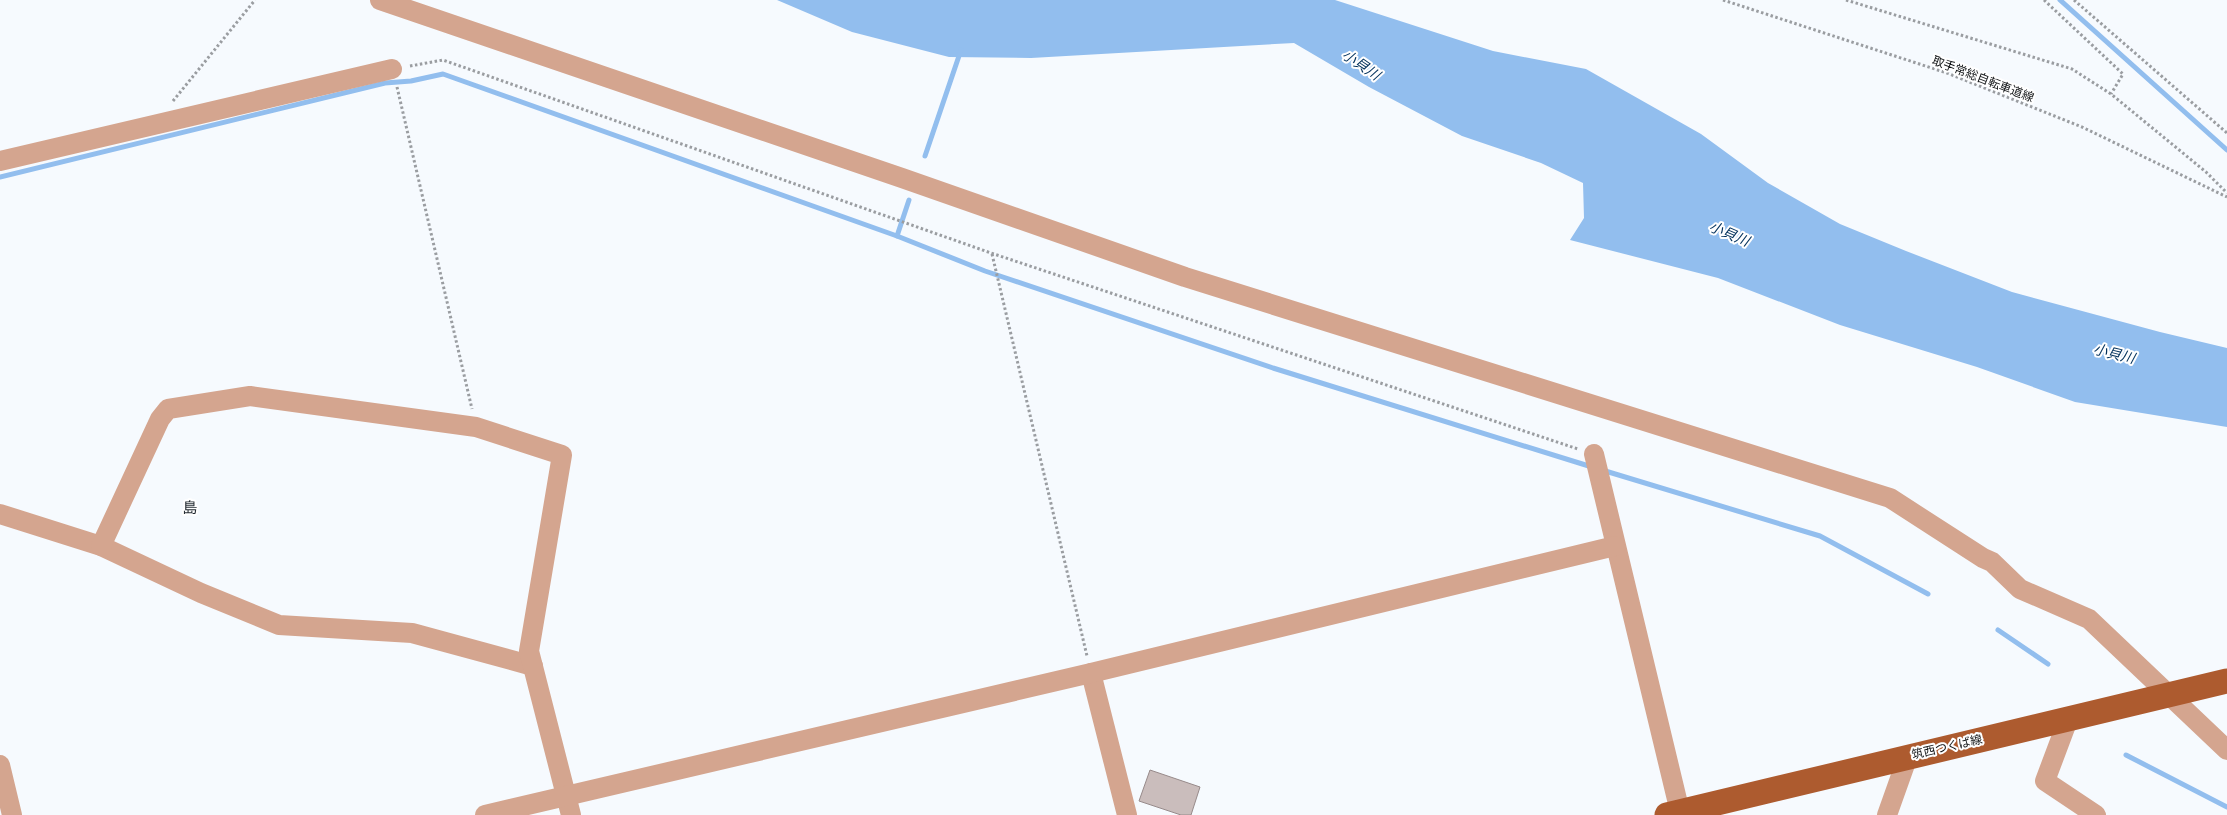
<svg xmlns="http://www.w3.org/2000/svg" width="2227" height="815" viewBox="0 0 2227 815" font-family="'Varela Round','Noto Sans JP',sans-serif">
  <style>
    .water { fill: #92beee }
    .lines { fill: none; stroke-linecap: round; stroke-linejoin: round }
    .stream { stroke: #92beee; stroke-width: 5 }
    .building { fill: #cabdbc; stroke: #978a8a }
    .path { stroke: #9a9da1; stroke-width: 3; stroke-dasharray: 2.5 2.5; stroke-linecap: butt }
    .minor { stroke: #d4a58f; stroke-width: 20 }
    .major { stroke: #ad5b2f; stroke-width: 25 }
    .labels { text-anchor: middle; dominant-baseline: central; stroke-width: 4; stroke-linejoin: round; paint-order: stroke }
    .street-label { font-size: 12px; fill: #111416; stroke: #fff }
    .water-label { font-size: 14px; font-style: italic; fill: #00305b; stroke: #fff }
    .quarter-label { font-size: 15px; fill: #252c33; stroke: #fff }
  </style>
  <rect width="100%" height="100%" fill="#f6fafe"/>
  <path class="water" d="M777,0H1335L1493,51L1586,69L1701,134L1768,183L1840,224L1906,251L2012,292L2160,332L2227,348V427L2075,402L1977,367L1840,325L1718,278L1570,240L1584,218L1583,183L1541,163L1462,136L1369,87L1294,43L1031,58L949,57L852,32Z"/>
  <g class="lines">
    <g class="stream">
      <path d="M2060,0L2227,150"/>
      <path d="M925,156L961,50"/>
      <path d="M0,177L385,83L411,81L443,74L897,236L985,271L1273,368L1592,467"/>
      <path d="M897,236L909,200"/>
      <path d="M1602,470L1820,536L1928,594"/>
      <path d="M1998,630L2048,664"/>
      <path d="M2126,755L2227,807"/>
    </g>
  </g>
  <path class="building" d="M1150,770L1200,787L1191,815H1181L1139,801Z"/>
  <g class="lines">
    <g class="path">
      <path d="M1723,0L1947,73L2082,127L2227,197"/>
      <path d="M1846,0L2072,69L2111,94L2206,172L2227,193"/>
      <path d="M2044,0L2123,74L2111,94"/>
      <path d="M2074,0L2227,133"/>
      <path d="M410,66L443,60L991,253L1578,449"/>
      <path d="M397,87L472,409"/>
      <path d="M173,101L255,0"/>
      <path d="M992,254L1087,656"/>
    </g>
    <g class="minor">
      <path d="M380,0L902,178L1185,277L1890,498L1983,558L1992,562L2020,589L2089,619L2227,750"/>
      <path d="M0,161L392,69"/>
      <path d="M1594,454L1680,812"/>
      <path d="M0,514L101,546L201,593L279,625L412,633L533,666"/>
      <path d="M101,546L160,419L168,409L250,396L476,427L562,455L529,651L571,815"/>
      <path d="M1091,673L1127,815"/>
      <path d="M2069,717L2045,781L2096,815"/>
      <path d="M0,765L12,815"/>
      <path d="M485,815L1091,673L1615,546"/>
      <path d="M1887,815L1908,756"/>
    </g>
    <path class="major" d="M1667,815L2227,681"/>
  </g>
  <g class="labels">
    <g class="street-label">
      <text transform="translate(1983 79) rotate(21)">取手常総自転車道線</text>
      <text transform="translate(1947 747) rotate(-13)">筑西つくば線</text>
    </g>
    <g class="water-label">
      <text transform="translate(1361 65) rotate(34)">小貝川</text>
      <text transform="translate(1729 234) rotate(23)">小貝川</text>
      <text transform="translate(2114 354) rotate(14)">小貝川</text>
    </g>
    <g class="quarter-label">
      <text x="190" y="508">島</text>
    </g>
  </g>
</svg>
